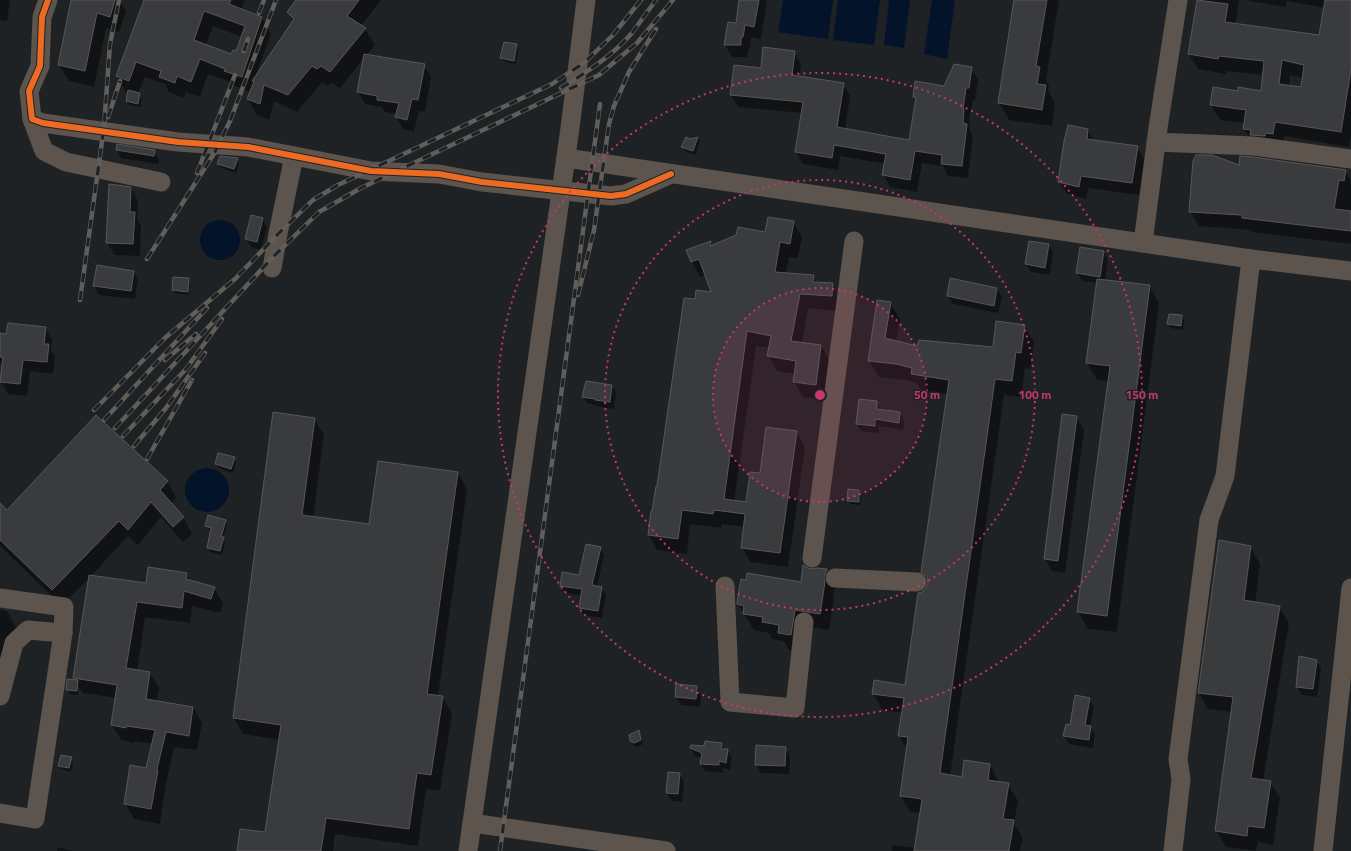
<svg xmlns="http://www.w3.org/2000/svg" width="1351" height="851" viewBox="0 0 1351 851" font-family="'Titillium Web',sans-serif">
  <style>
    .water { fill: #03132a }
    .shadow { fill: #0007; fill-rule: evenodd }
    .building { fill: #3a3b3d; stroke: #575759; fill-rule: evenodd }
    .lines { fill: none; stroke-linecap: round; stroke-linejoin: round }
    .minor { stroke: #5c544d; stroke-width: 19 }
    .rail-casing { stroke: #615e59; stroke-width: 4.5 }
    .rail { stroke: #1d2226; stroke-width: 3; stroke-dasharray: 9; stroke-linecap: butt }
    .cycleway-casing { stroke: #1d2226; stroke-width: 8 }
    .cycleway { stroke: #ed6a23; stroke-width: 6 }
    .ring { fill: none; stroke: #c6366f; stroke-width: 2; stroke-dasharray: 2 4 }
    .centre { fill: #c6366f; stroke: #1d2226; stroke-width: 2 }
    .ring-label { font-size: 12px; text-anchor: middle; font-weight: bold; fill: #c6366f; stroke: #1d2226; stroke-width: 3; stroke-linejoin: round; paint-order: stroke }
  </style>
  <rect width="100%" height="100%" fill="#1f2224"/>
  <g class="water">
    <path d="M783,0H833L828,39L778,32Z"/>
    <path d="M838,0H880L874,45L833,40Z"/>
    <path d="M889,0H910L904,48L884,45Z"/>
    <path d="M932,0H955L947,59L924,54Z"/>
    <circle cx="220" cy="240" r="20"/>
    <circle cx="207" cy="490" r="22"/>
  </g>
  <g class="shadow">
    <path d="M0,0H10L7,21L0,20Z"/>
    <path d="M72,0H119L126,11L119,32L106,28L94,87L69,81L59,65Z"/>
    <path d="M145,0H245L241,10L262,18L271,34L256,75L294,21L289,12L297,0H381L361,26L365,29L375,45L367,55L424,65L431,77L425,112L419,111L414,132L403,129L396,117L397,114L385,112L382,107L365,104L358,92L364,58L340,88L331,83L327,86L322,82L297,112L274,101L269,120L257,115L248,99L250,92L235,86L233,83L208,74L200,97L186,92L184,98L169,92L165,84L145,77L138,94L142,98L140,107L129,105L127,101L129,93L126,92L117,76ZM213,26L242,37L237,52L232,55L206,45Z"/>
    <path d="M740,0H767L761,39L751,37L750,49H748L747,57H732L725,44L737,24Z"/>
    <path d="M1015,0H1059L1046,80L1049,85L1048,90L1055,103L1052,126L1009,120L999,103Z"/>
    <path d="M1197,0H1239L1235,25L1320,36L1325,8L1287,1L1286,7L1243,0H1351V135L1349,147L1284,136L1282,149L1253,144L1244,129L1245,123L1220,120L1211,105L1239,92H1262L1264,75L1227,71L1226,74L1198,69L1189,54ZM1290,75L1303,78L1302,89L1289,87Z"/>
    <path d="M516,45L519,49L515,64L503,61L501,57Z"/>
    <path d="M794,52L801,64L799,77L843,84L850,96L845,130L910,141L916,100L914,96L944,87L971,68L978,80L975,100H973L969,120L970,130L973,137L968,178L948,176L943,166L922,163L917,192L890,187L884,175L886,164L840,156L838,170L803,164L796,152L802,113L738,107L731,95L762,69Z"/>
    <path d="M1088,130L1093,141L1137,147L1144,159L1139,195L1088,188L1086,199L1067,194L1059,182Z"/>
    <path d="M698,138L700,141L695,155L685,151L682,147L690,140Z"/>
    <path d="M117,150L154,151L159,159L158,164L121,158Z"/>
    <path d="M237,159L239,163L236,173L221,168L218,164Z"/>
    <path d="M1240,166L1345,171L1351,181V244L1252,232L1250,230L1199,226L1190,211Z"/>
    <path d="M131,188L138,201L137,219L141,226L140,256L115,255L107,243Z"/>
    <path d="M262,219L267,227L261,250L251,247L246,239Z"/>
    <path d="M793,222L802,237L798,258L789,257L786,274L813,276L817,283L832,284L841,299L840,311L808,308L802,343L821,346L829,360L824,400L803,397L794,382L795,374L777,371L768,356L770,348L756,346L734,502L747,504L761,474L796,432L805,447L788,567L750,562L742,547L744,527L722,524L721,528L690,524L687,554L657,550L649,535L651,512H653L696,300L712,293L706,275L700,277L692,262L688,251L711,242L713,246L766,233Z"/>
    <path d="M1049,245L1053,253L1050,275L1031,272L1026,264Z"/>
    <path d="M1104,252L1108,261L1105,280L1149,286L1159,303L1117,632L1088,629L1078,612L1109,381L1097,380L1087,363L1098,283L1082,281L1077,273Z"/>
    <path d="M97,266L134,272L138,280L135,299L99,295L94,286Z"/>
    <path d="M188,279L190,283L189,295L175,293L173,290Z"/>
    <path d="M997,288L1002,297L998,313L953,304L948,296Z"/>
    <path d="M890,303L900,319L896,342L918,348H994L1024,326L1034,342L1030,369L1025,368L1021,397L1004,395L950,776L963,778L990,765L999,783L1008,784L1018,801L1014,823L1023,838L1020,851H892L893,845L916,848L921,813L910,812L901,796L907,749L899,736L902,713L883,710L873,694L906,686L923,592L927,589L929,583L922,572L948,394L921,390L917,383L906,380L879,377L869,361Z"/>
    <path d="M1170,315L1182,316L1184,320L1183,330L1170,328L1168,324Z"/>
    <path d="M46,328L52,340L51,350L55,357L53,374L30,371L27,396L8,394L1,382L3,366L0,361V334L7,335Z"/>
    <path d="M612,386L616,393L614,409L600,407L587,403L583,396Z"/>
    <path d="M877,402L881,411L900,413L904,421L903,430L879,426V433L861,431L857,424Z"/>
    <path d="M1076,417L1084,430L1065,573L1052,571L1045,559Z"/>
    <path d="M314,419L324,435L313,518L370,526L457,472L467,489L438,696L442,697L452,713L440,791L426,789L418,846L335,834L333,851H238L266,833L280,740L243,734L234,718Z"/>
    <path d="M219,454L234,458L236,462L233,473L218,468L216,464Z"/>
    <path d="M167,481L176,498L171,504L183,517L192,534L183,542L161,517L138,545L128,536L91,576L147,585L186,574L191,581L214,588L223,603L220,613L192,606L190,623L145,617L137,671L150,673L159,688L156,702L193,707L202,723L197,750L174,747L166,784L160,824L134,819L125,803L146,769L153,744L135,741L134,743L121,740L112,725L116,698L83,693L79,687L78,695L69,694L67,690L76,681L74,677L90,577L62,606L0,546V505L7,511Z"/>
    <path d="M859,491L861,495L860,505L850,504L848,501Z"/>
    <path d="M225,521L227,524L223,539L225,542L222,555L210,552L208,548L212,530H209L206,526Z"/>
    <path d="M1250,547L1260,564L1255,603L1279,607L1289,623L1263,781L1270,782L1280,798L1273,845L1258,842L1256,851L1226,847L1216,831L1232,712L1208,709L1199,693Z"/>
    <path d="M600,548L604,555L597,587L601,588L606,595L602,618L584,615L580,608L582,596L566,593L561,586L580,577Z"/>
    <path d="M810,570H826L836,587L833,595L834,600L829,630L805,626L801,651L789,650L784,641L772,639L769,633L754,630L738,604L801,583Z"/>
    <path d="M0,610L7,611L16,628L0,705Z"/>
    <path d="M1317,660L1321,669L1317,697L1302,695L1297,687Z"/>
    <path d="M696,687L701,695L700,707L681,705L676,697Z"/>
    <path d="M1089,699L1094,707L1090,726L1095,735L1093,748L1069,744L1064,735Z"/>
    <path d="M639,731L643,744L637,747L633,745L631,741Z"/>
    <path d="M721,744L725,750H727L732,758L730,770L723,768V773L705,771L701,764L702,758L695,756L691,748H704Z"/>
    <path d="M785,748L790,756L789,774L761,773L756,764Z"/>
    <path d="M71,758L73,762L71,772L61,769L59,766Z"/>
    <path d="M680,774L684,782L682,802L672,801L667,793Z"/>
    <path d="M58,847L73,851H57Z"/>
  </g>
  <g class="building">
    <path d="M71,0H115L110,17L97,13L85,71L58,65Z"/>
    <path d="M144,0H231L229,4L262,17L242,77L224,71L225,69L200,59L191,82L177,76L175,83L159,77L161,71L136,62L129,81L116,76ZM204,11L245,26L236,51L233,50L231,54L194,40Z"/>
    <path d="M296,0H359L347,16L366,28L330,72L321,66L317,69L312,66L288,95L264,85L260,104L247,99L254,81H252L294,19L287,12Z"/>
    <path d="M739,0H759L754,27L745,25L743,37H741V45H724L728,22L736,23Z"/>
    <path d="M1014,0H1047L1036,66L1040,67L1037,84L1046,85L1042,110L998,103Z"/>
    <path d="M1197,0L1228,4L1225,22L1319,35L1325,0H1351V69L1341,132L1275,122L1273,134L1266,133L1265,136L1250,135L1251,130L1243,129L1246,110L1210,105L1213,87L1238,91V87L1261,91L1264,61L1219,56L1218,59L1188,54ZM1282,60L1304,65L1301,87L1279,84Z"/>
    <path d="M504,42L517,44L514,61L500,58Z"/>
    <path d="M763,47L795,51L792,75L844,83L837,127L909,140L916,97H913L915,81L944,86L954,64L972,67L969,88H966L963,109H964L963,123L967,124L962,166L941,164L942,155L915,151L910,180L882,175L886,154L834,145L832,158L795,152L803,102L730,95L734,65L761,68Z"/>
    <path d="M364,54L425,64L418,100L412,99L407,120L395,117L399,103L377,100V96L357,92Z"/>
    <path d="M128,90L140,93L138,104L126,101Z"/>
    <path d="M1068,125L1088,129L1087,139L1138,146L1132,183L1081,176L1079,187L1058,182L1064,141Z"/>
    <path d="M686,137L690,139L698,137L693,151L681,147Z"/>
    <path d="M117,144L155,150L154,156L116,150Z"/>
    <path d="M1196,155H1212L1239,165L1240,156L1253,157L1346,170L1344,181L1339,180L1334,209L1351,211V231L1242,218V215L1189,212L1193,161Z"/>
    <path d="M220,156L238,158L234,169L217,164Z"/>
    <path d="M109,184L131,187L130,212H135L133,244L106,243Z"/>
    <path d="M251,215L263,218L257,242L245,239Z"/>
    <path d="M768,217L794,221L790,244L780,242L775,272L814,275L813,282L833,283L832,296L800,294L791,341L821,345L816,385L793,382L796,361L767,356L771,336L747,331L724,499L746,502L750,472L760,473L766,427L797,431L780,553L741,548L745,514L714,510L713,514L682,510L678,539L648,535L651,511H652L656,486H657L684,298L695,299L696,290L711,292L699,259L691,262L686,250L711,241L710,246L736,235L738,227L765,232Z"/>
    <path d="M1029,241L1049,244L1045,268L1025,264Z"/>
    <path d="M1080,247L1104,251L1100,277L1076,273Z"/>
    <path d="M97,265L134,271L131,291L93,286Z"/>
    <path d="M173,277L189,278L188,292L172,290Z"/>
    <path d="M950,278L997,288L994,306L947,296Z"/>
    <path d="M1097,279L1150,285L1107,616L1077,612L1110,366L1086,363Z"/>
    <path d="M877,300L891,302L885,338L917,346L919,340L993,347L996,321L1025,325L1021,353L1016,352L1012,381L995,379L940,773L962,777L964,760L990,764L988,780L1009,783L1003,819L1014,820L1009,851H914L922,799L900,796L908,737L898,736L904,698L872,694L874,680L905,685L918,593L922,592L926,588L928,583L927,577L921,572L949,380L911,374L912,368L896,364L868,361Z"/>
    <path d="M1169,314L1182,315L1181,326L1167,324Z"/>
    <path d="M8,323L46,327L44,344H49L47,362L23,360L20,384L0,382L3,357H0V333L6,334Z"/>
    <path d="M586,381L612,385L610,402L595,400V399L582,397Z"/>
    <path d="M859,399L877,401V409L900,412L899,423L875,419V426L856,424Z"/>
    <path d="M273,412L315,418L302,515L369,524L378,461L458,472L427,694L443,696L431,775L417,773L409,829L326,818L321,851H237L240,829L265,832L281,725L233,718Z"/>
    <path d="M1062,414L1077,416L1058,561L1044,559Z"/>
    <path d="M96,415L168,481L160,490L184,517L173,527L151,502L128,530L119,521L52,590L0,540V503L7,510Z"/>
    <path d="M218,453L235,457L231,469L215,464Z"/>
    <path d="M848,489L859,490V502L847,501Z"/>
    <path d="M208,515L226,520L221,537H224L220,551L207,548L211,528L205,526Z"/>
    <path d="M1219,540L1251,546L1244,600L1280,606L1251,778L1271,781L1264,828L1248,826L1247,836L1215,831L1233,697L1198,693Z"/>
    <path d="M586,544L601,547L592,585L602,587L598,611L579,608L582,589L560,586L562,572L579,575Z"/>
    <path d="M803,565L810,569L817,568L827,569L824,577L825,582L820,614L795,610L791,635L778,633L779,625L762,622L763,617L743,614L744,606L737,604V602L741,579L746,580L747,573L801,582Z"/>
    <path d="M148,567L187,573L186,579L215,587L211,599L184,591L182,608L137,602L126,668L150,672L146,699L193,707L189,736L166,732L157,769L158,770L151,809L124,804L130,765L146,768L155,730L126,726V728L111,725L117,685L73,678L89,575L146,583Z"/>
    <path d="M1299,656L1317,660L1313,689L1296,687Z"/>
    <path d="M67,679L78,680L77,691L66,690Z"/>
    <path d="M676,684L697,686L696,699L675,697Z"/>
    <path d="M1075,695L1090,698L1085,725L1091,726L1089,740L1063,736L1066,724L1070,725Z"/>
    <path d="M639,730L641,740L634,743L630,741L629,735Z"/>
    <path d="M705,741L722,743L721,749H728L726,763L719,761V765L700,764L702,753L690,748L691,745L704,746Z"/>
    <path d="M756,745L786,747L785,766L755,765Z"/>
    <path d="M61,755L72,757L69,768L58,766Z"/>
    <path d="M668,772L680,773L678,794L666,793Z"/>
  </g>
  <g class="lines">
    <g class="minor">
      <path d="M48,0L42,17L40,66L29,91L32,119L43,123L178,142L248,147L371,171L439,174L482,182L611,196L626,194L671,174"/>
      <path d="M32,119L44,151L66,162L161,182"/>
      <path d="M1156,142L1254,146L1351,159"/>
      <path d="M566,158L1251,259L1351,271"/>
      <path d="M1143,243L1158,128L1178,0"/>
      <path d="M272,268L278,234L294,156"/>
      <path d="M812,558L854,241"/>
      <path d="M835,578L917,582"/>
      <path d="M725,586L730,702L795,708L804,622"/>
      <path d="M0,598L64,607L63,633L35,819L0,813"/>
      <path d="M0,696L14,643L28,630L63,633"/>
      <path d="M472,823L666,851"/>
      <path d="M468,851L570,128L586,0"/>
      <path d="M1173,851L1181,779L1178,759L1209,520L1225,476L1251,259"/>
      <path d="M1323,851L1351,588"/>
    </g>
    <g class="rail-casing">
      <g id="rail">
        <path d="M259,13L264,0"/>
        <path d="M244,51L248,39"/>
        <path d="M561,88C587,72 612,56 632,33C640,22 648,11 656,0"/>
        <path d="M108,117L120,81"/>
        <path d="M197,173L235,75"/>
        <path d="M147,259L215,152L230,121L276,0"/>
        <path d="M578,295L594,230L609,124L614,106L629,72L656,29"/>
        <path d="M80,300L104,127L110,44L119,0"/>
        <path d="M165,360L196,334"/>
        <path d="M94,410L166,337L235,279L278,234L313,200L338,185L552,84L585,62L613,35L641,0"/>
        <path d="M104,420L207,308"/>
        <path d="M115,428L274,256L319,212L361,188L599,75L637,43L673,0"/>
        <path d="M123,436L186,369L222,319"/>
        <path d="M134,446L166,408L205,353"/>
        <path d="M147,459L192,380"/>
        <path d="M500,851L600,104"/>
      </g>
    </g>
    <use href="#rail" class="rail"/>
    <g class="cycleway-casing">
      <path id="cycleway" d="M48,0L42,17L40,66L29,91L32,119L43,123L178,142L248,147L371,171L439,174L482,182L611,196L626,194L671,174"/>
    </g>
    <use href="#cycleway" class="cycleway"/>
  </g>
  <circle cx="820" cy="395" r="107" fill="#c6366f" fill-opacity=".12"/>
  <g class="ring">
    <circle cx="820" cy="395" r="107"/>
    <circle cx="820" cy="395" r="215"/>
    <circle cx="820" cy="395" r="322"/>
  </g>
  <circle cx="820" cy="395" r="6" class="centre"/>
  <g class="ring-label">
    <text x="927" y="399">50 m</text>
    <text x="1035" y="399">100 m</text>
    <text x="1142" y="399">150 m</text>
  </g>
</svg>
